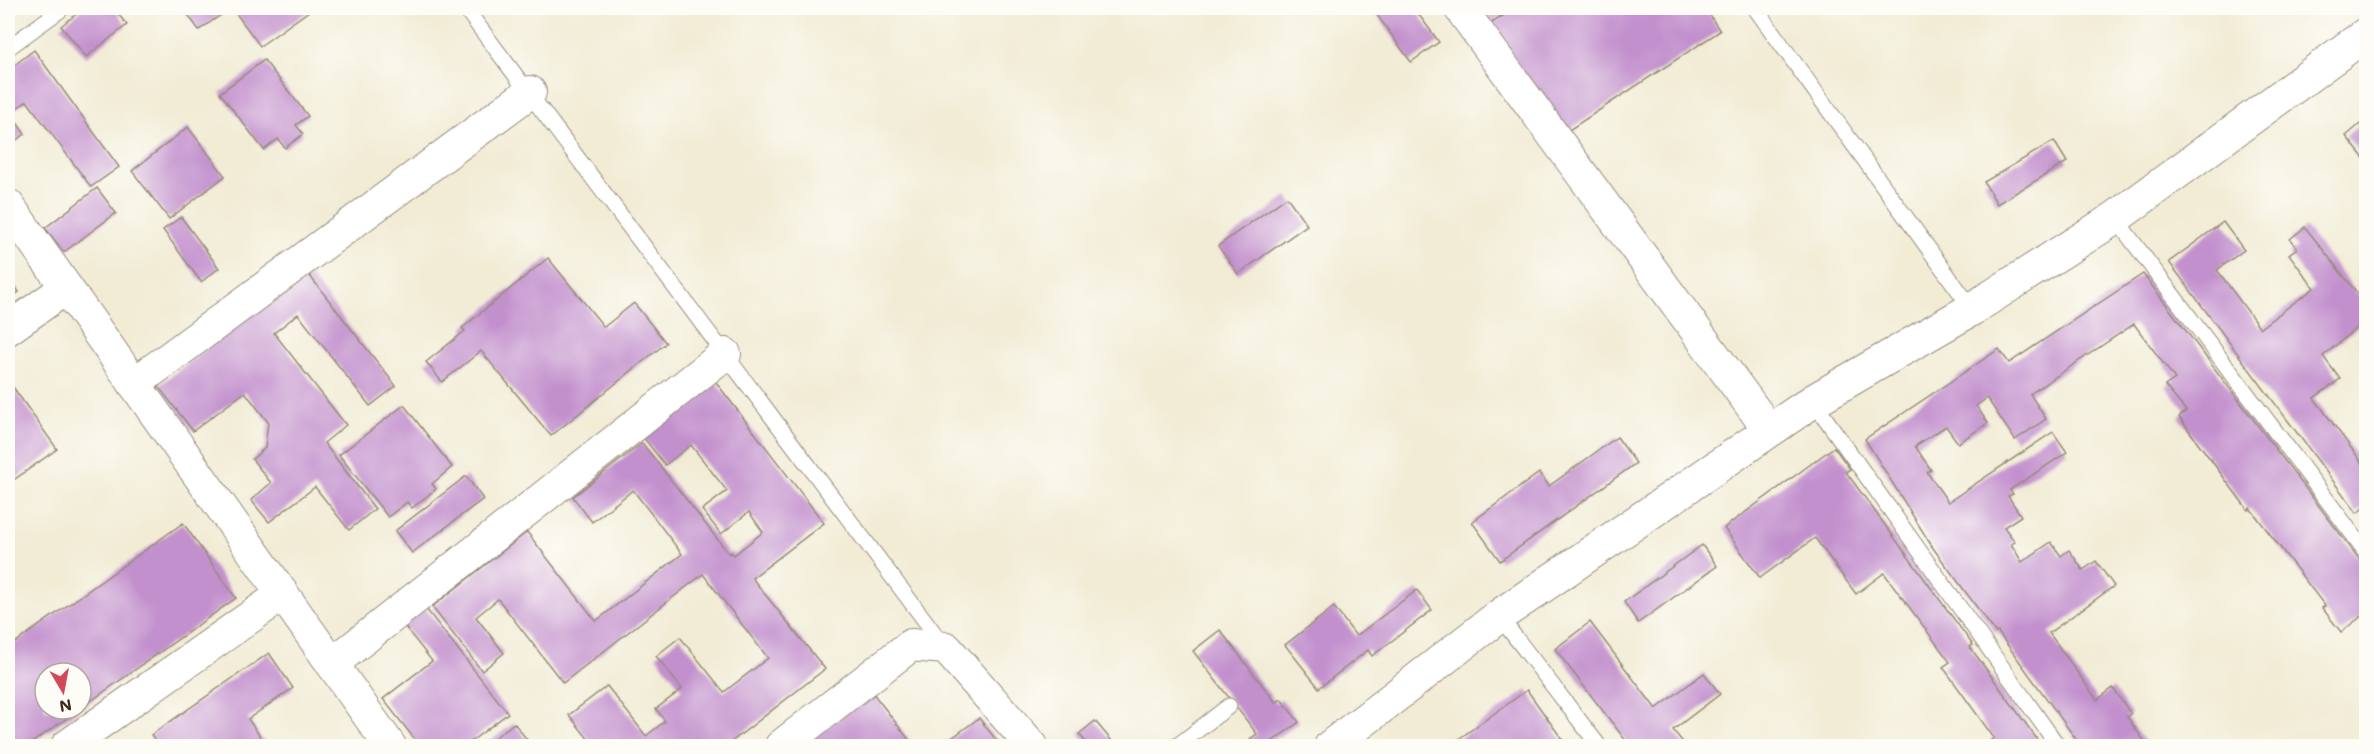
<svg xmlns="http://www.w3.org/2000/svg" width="2374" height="754" viewBox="0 0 2374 754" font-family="Mali,sans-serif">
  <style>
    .building { fill: #c290cd }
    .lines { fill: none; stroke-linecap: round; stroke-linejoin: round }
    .lane-casing { stroke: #968b7a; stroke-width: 17 }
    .street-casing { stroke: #968b7a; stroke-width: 34 }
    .secondary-casing { stroke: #968b7a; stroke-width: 35 }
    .lane { stroke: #fff; stroke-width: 15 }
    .street { stroke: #fff; stroke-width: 32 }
    .secondary { stroke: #fff; stroke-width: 33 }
  </style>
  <rect width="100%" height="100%" fill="#fdfcf7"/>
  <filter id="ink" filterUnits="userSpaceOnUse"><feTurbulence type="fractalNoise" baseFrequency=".0167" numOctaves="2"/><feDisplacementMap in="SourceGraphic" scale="12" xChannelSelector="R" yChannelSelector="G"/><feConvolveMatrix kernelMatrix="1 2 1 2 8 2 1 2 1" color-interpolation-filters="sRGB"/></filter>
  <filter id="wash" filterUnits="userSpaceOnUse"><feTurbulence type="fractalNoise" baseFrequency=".008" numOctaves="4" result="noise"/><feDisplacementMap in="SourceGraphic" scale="24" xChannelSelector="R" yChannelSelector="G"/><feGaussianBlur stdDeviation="1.35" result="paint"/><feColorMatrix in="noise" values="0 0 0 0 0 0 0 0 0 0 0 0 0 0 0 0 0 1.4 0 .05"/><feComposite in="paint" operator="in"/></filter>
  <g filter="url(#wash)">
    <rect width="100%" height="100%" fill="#f2ecd5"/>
    <g id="blocks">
      <g class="building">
        <path d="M84,8H113L127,25L86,57L61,26Z"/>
        <path d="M183,8H222L225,12L199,30Z"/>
        <path d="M232,8H313L260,46Z"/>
        <path d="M1372,8H1414L1439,42L1411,62Z"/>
        <path d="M1471,8H1511L1490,24L1515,8H1705L1720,31L1566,132Z"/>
        <path d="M34,50L119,167L91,187L27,101L10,113L25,134L8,146V70Z"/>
        <path d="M264,60L308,116L296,125L303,134L285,148L278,139L264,150L220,93Z"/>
        <path d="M2366,119V161L2346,136Z"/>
        <path d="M188,127L225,176L169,219L132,171Z"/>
        <path d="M2054,141L2067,162L1997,204L1984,182Z"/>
        <path d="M97,188L116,213L64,252L45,228Z"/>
        <path d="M1287,197L1307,225L1238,274L1218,246Z"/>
        <path d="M181,217L219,268L201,282L163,230Z"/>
        <path d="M2223,222L2244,250L2217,270L2260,328L2314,288L2289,254L2297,248L2290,239L2305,227L2361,298L2366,294V320L2323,356L2340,379L2314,398L2366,468V506L2357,513L2169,262Z"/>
        <path d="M548,258L604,327L634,303L666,343L551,436L481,351L442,382L426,362L465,331L462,328Z"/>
        <path d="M306,271L396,386L370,406L298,314L274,333L346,425L324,443L375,509L349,530L315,487L269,522L251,500L271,483L252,459L265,448L268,422L245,392L193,431L158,386Z"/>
        <path d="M2143,274L2366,568V621L2362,616L2341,632L2322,608L2325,606L2250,508L2248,510L2179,417L2186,411L2165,386L2175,379L2134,324L2030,394L2046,419L2015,440L1987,398L1976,406L1988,423L1958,443L1946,426L1915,446L1931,470L1927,472L1948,502L2053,432L2067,452L2010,490L2013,494L2008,496L2021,516L2004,527L2015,542L2011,544L2022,562L2051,542L2061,556L2069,550L2083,570L2096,561L2114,586L2049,633L2097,700L2113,688L2131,714L2127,717L2148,746H2081L1998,632L1996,633L1933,548L1865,439L1999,349L2009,363Z"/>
        <path d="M8,276L19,292L8,300Z"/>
        <path d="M8,380L57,449L8,484Z"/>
        <path d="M715,381L824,523L752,578L825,669L726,746H594L569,715L607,686L646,736L665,721L656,709L682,689L656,656L680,637L724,692L768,658L703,574L563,683L498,599L476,617L504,653L482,671L432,607L527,532L596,621L682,554L633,490L592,522L573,497L642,443L729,554L731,552L734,555L763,532L749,512L721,534L702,510L727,491L691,445L665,465L643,437Z"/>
        <path d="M404,405L452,467L432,484L436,489L412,508L407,502L388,517L339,455Z"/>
        <path d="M1617,437L1636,463L1500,561L1472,522L1539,473L1549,486Z"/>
        <path d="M1834,447L1850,469L1846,472L1973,645L1970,647L2042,746H1983L1994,738L1943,667L1950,662L1884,573L1856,594L1815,538L1760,578L1724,528Z"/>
        <path d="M466,476L483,499L412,553L395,531Z"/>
        <path d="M183,523L236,598L81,708V673H45V709H80L27,746H8V648Z"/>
        <path d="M1702,545L1717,566L1638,623L1624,602Z"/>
        <path d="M1417,590L1432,610L1372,656L1368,650L1319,688L1285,645L1334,607L1356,636Z"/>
        <path d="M419,600L508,713L465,746H420L383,699L432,661L397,617Z"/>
        <path d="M1590,622L1656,709L1704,673L1720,694L1673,730L1686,746H1630L1555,649Z"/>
        <path d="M1220,630L1276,703L1281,699L1299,722L1266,746H1250L1254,744L1250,739L1257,734L1193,651Z"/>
        <path d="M269,653L293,688L248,719L267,746H159L151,735Z"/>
        <path d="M1527,690L1567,746H1449Z"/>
        <path d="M872,692L914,746H800Z"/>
        <path d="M979,718L1001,746H941Z"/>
        <path d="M1095,721L1116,746H1089L1079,734Z"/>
        <path d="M514,723L532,746H484Z"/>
      </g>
    </g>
  </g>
  <g filter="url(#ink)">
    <use href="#blocks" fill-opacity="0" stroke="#968b7a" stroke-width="1.5"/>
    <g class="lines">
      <g class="lane-casing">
        <g id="lane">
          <path d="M465,8L944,646"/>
          <path d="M1755,8L1972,309"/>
          <path d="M8,48L63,8"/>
          <path d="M2115,218L2366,552"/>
          <path d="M1813,401L2058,746"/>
          <path d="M1499,616L1599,746"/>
          <path d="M1177,746L1229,706"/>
        </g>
      </g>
      <g class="street-casing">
        <g id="street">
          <path d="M1460,8L1769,430"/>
          <path d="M8,205L390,746"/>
          <path d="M8,329L66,288"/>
          <path d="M134,384L530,92"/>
          <path d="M332,664L725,354"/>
          <path d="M67,746L283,594"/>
          <path d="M781,746L911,645L946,648L1032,746"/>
        </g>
      </g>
      <g class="secondary-casing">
        <path id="secondary" d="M1331,746L1499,616L1813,401L1972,309L2115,218L2366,34"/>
      </g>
      <use href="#lane" class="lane"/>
      <use href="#street" class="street"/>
      <use href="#secondary" class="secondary"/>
    </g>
  </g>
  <rect width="2374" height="754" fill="none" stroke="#fdfcf7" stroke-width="30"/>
  <g transform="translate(63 691) rotate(170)"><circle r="28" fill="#fdfcf7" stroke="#afa8a0" stroke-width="1.5"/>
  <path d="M0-4.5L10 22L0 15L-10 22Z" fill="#d1495b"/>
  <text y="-9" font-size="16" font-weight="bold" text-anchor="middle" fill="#3b2a1e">N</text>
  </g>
</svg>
